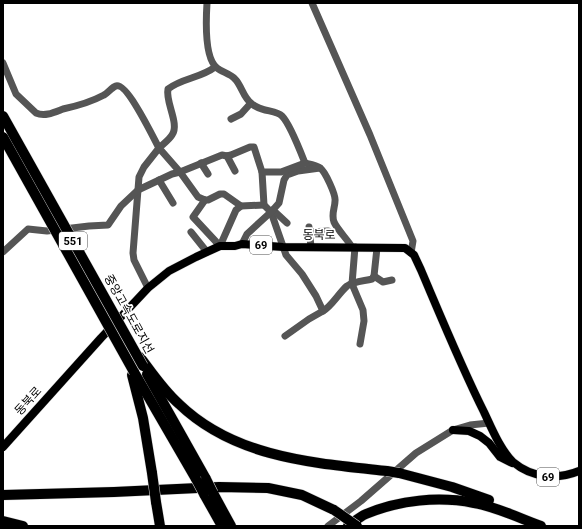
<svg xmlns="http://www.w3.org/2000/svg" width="582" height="529" viewBox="0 0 582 529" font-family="Roboto,'Noto Sans KR',sans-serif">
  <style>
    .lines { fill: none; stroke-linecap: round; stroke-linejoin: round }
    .major-casing { stroke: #dbdbdb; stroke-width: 9 }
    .highway-casing { stroke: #dbdbdb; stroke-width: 11 }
    .minor { stroke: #555; stroke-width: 7 }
    .major { stroke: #000; stroke-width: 8 }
    .highway { stroke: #000; stroke-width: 10 }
    .highway-bridge-casing { stroke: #dbdbdb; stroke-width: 11; stroke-linecap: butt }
    .highway-bridge { stroke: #000; stroke-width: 10 }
    .labels { text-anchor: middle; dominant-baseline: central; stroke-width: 3.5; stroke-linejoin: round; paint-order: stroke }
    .shield { fill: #fff; stroke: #4c4c4c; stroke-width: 1 }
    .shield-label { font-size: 11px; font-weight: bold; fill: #000 }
    .street-label { font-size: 12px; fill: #000; stroke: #fff }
  </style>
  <rect width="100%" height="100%" fill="#fff"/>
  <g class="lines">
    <g class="major-casing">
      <g id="major">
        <path d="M453,430L469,431L480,436L489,443L500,457L512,463"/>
        <path d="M3,447L101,338L148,288L169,271L196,257L220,246H235L242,244L283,247L405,248L414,255L421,270C441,317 461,366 484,412C492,429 500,449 513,462C532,478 557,480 579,471"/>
      </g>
    </g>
    <g class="highway-casing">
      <g id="highway">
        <path d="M140,357C152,373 164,391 179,404C235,458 314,463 387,471"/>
        <path d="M134,372L196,479"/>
        <path d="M147,374L206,479"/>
        <path d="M132,375L143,418L152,473"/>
        <path d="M399,473L452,487L489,500"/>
        <path d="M213,493L231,526"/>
        <path d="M204,494L222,526"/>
        <path d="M3,495L114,492L219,487L268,488L302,495L334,510"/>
        <path d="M156,502L160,526"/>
        <path d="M3,521L23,526"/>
        <path d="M348,526C354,522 359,517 366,514C399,500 439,496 474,503C497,507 519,518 541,526"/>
      </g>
    </g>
    <g class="minor">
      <path d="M207,3C206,19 204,58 217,68C222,72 231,74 235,79C242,86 243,98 252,104C262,112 276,110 282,116C290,124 301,153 305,163C309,164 316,165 320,168C325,171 336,195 335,201C335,208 331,214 334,222C337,229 347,239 352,247"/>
      <path d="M312,3L370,135L413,241L411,253"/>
      <path d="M3,63L16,94L36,113C45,117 55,112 63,109C77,106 91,102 104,95C108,93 112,87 116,86C127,82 154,139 159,148L144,167L139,177L133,253L134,260L148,288"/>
      <path d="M215,67C201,78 182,78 168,89C165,102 180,124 172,135C169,140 163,144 159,148L180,172L198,197L205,200H208L220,194H224L241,206"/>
      <path d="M231,119L241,114L250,104"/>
      <path d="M227,156L235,171"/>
      <path d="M201,163L208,174"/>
      <path d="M262,172L264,205L271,212L286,255L302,274L316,296L323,311C331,307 339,293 347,286C354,281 364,281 372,279L374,276L377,248"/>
      <path d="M159,180L173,203"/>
      <path d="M205,200L193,217L220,246L236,210L241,206L264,205"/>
      <path d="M273,210L287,223"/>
      <path d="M309,227L311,247"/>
      <path d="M191,232L207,252"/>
      <path d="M310,232L328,231"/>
      <path d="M242,244L247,234L271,212L279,203L284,180L287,175L298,171L320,168"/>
      <path d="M355,247L352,284L363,310L364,321L360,344"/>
      <path d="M3,252L28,229L47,231L89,226L108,225L121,206L138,190L172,174L180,172L222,155L227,156L231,155L250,147H254L262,172H281L305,163"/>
      <path d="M374,276L383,282L392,280"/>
      <path d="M285,336L309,319L323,311"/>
      <path d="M328,526L361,501L416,453L453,430L470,425L489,423"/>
    </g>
    <use href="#major" class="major"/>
    <use href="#highway" class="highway"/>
    <g class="highway-bridge-casing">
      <g id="highway-bridge">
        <path d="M3,116L143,366"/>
        <path d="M3,137L134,372"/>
        <path d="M387,471L399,473"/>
        <path d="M152,473L156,502"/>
        <path d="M196,479L204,494"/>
        <path d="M206,479L213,493"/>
        <path d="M334,510L357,526"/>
      </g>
    </g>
    <use href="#highway-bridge" class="highway-bridge"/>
  </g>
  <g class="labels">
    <g class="shield">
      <rect x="59" y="232" width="28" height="18" rx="3"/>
      <rect x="250" y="236" width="22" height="18" rx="3"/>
      <rect x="537" y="468" width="22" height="18" rx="3"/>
    </g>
    <g class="shield-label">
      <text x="73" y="241">551</text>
      <text x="261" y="245">69</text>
      <text x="548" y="477">69</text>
    </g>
    <g class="street-label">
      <text x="319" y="235">동북로</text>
      <text transform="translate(129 314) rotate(61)">중앙고속도로지선</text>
      <text transform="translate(28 401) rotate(-48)">동북로</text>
    </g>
  </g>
  <rect width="582" height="529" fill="none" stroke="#000000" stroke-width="8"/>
</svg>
